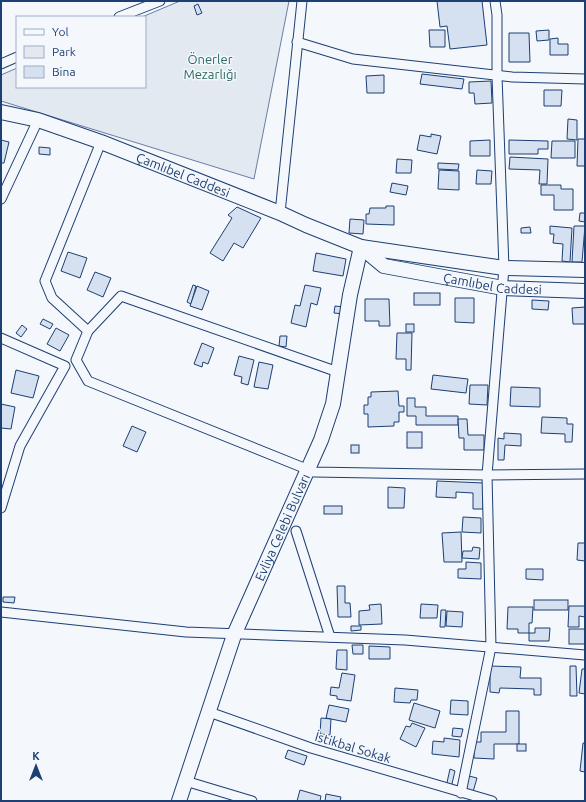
<svg xmlns="http://www.w3.org/2000/svg" width="586" height="802" viewBox="0 0 586 802" font-family="Ubuntu,sans-serif">
  <style>
    .green { fill: #e3e9f0; stroke: #687fa3 }
    .building { fill: #d5e0f0; stroke: #1d3f73 }
    .lines { fill: none; stroke-linecap: round; stroke-linejoin: round }
    .street-casing { stroke: #1d3f73; stroke-width: 11 }
    .primary-casing { stroke: #1d3f73; stroke-width: 16 }
    .street { stroke: #f4f7fb; stroke-width: 9 }
    .primary { stroke: #f4f7fb; stroke-width: 14 }
    .labels { text-anchor: middle; dominant-baseline: central; stroke-width: 3; stroke-linejoin: round; paint-order: stroke }
    .park-label { font-size: 13px; fill: #2c6c60; stroke: #f4f7fb }
    .street-label { font-size: 13px; fill: #1d3f73; stroke: #f4f7fb }
  </style>
  <rect width="100%" height="100%" fill="#f4f7fb"/>
  <path class="green" d="M180,1H289L254,179L1,101V75L17,68V87H145V17H142Z"/>
  <g class="building">
    <path d="M437,1H482L487,45L450,49L447,26L440,27Z"/>
    <path d="M198,4L202,13L197,15L194,6Z"/>
    <path d="M429,30H445V47H430Z"/>
    <path d="M549,30V40L537,41L536,31Z"/>
    <path d="M509,33H529L530,62H509Z"/>
    <path d="M558,38V44H568V55H550V39Z"/>
    <path d="M422,74L464,79L462,89L420,84Z"/>
    <path d="M384,75V93H367L366,76Z"/>
    <path d="M491,81L492,103L475,104L474,93H469V82Z"/>
    <path d="M544,90H562L561,106H544Z"/>
    <path d="M568,119L577,120V140L567,139Z"/>
    <path d="M431,134L441,136L437,154L417,150L420,135L431,137Z"/>
    <path d="M578,139H585V166H577Z"/>
    <path d="M1,140L9,142L4,163H1Z"/>
    <path d="M490,140V156H470V141Z"/>
    <path d="M509,140L548,141V149H538V154H509Z"/>
    <path d="M552,141H575V158H551Z"/>
    <path d="M39,147L50,148V155L39,154Z"/>
    <path d="M510,157L548,159L547,184H539L540,170L509,169Z"/>
    <path d="M397,159L412,160L411,173H396Z"/>
    <path d="M438,163L459,164L458,170L438,169Z"/>
    <path d="M439,170L459,171V190L438,189Z"/>
    <path d="M477,170L492,171L491,184H476Z"/>
    <path d="M392,183L408,186L406,195L390,192Z"/>
    <path d="M541,185H561V189H573V210H554V195H541Z"/>
    <path d="M386,206H394V225L366,224V214H369L370,208H386Z"/>
    <path d="M237,207L261,218L243,248L234,243L223,261L210,253L232,218L228,215Z"/>
    <path d="M580,213H585V222L579,221Z"/>
    <path d="M350,219L364,220L363,234L349,233Z"/>
    <path d="M550,226L572,228L570,262L562,261L563,244L553,243L554,234H550Z"/>
    <path d="M574,226H585L582,262H572Z"/>
    <path d="M530,227L531,233H521V228Z"/>
    <path d="M68,252L87,258L80,278L61,271Z"/>
    <path d="M316,253L346,259L343,276L313,271Z"/>
    <path d="M95,272L111,278L103,297L87,290Z"/>
    <path d="M193,285L196,286L191,304L187,302Z"/>
    <path d="M305,285L321,288L317,305L311,303L306,327L291,323L295,305L300,306Z"/>
    <path d="M197,286L209,291L202,310L190,306Z"/>
    <rect x="414" y="293" width="26" height="12"/>
    <path d="M455,298H474V323L455,322Z"/>
    <path d="M365,299H389L390,326H379V321H365Z"/>
    <path d="M532,300L549,301L548,310L532,309Z"/>
    <path d="M335,306L344,307V314L334,313Z"/>
    <path d="M585,307V324H573L572,308Z"/>
    <path d="M43,319L53,324L50,329L40,324Z"/>
    <rect x="406" y="324" width="8" height="8"/>
    <path d="M22,325L27,329L21,337L16,333Z"/>
    <path d="M56,328L69,335L60,351L47,344Z"/>
    <path d="M397,333H412L411,370H406V359H396Z"/>
    <path d="M280,336H287L286,347L279,346Z"/>
    <path d="M202,343L214,348L208,364L203,362L202,367L194,364Z"/>
    <path d="M239,356L254,360L248,385L241,383L242,377L234,375Z"/>
    <path d="M259,362L273,365L268,389L254,387Z"/>
    <path d="M16,370L39,376L33,398L11,393Z"/>
    <path d="M433,375L468,379L466,393L431,389Z"/>
    <path d="M470,385H488L487,405L469,404Z"/>
    <path d="M511,387L540,388V407L510,406Z"/>
    <path d="M398,391L399,406H404V412H399V422H394V426L368,427V414H364V405H368V397H371V392Z"/>
    <path d="M407,398H415V407H426V416H458V425H416V416H407Z"/>
    <path d="M1,404L15,407L11,429L1,428Z"/>
    <path d="M542,417L567,418V424H573L572,442H565V434L541,433Z"/>
    <path d="M458,419H467L468,435H484V450H464V438H459Z"/>
    <path d="M132,426L146,432L137,452L123,446Z"/>
    <rect x="407" y="432" width="15" height="16"/>
    <path d="M504,433L521,434V446L505,445L504,460H498V438L504,439Z"/>
    <rect x="351" y="445" width="8" height="8"/>
    <path d="M437,481L484,483L483,509H473V493L456,492V498L436,497Z"/>
    <path d="M388,487L405,488L404,508H388Z"/>
    <rect x="324" y="506" width="18" height="8"/>
    <path d="M463,517L481,518V533L462,532Z"/>
    <path d="M461,532L462,562H444L442,533Z"/>
    <path d="M578,543H585V561L577,560Z"/>
    <path d="M473,547L480,548L479,559L462,558L463,551H472Z"/>
    <path d="M466,562L481,563V579L458,578V569H466Z"/>
    <path d="M526,569H543V580L526,579Z"/>
    <path d="M337,586H345V603H350L351,617H338Z"/>
    <path d="M3,597H15L14,603L3,602Z"/>
    <rect x="534" y="600" width="34" height="10"/>
    <path d="M381,604L382,624L359,625V611L370,610L369,605Z"/>
    <path d="M421,604L438,605L437,618H420Z"/>
    <path d="M569,606H585V617L579,616V627H568Z"/>
    <path d="M508,607H533L532,623H529V633H518V629H507Z"/>
    <path d="M441,610H446L445,627H440Z"/>
    <path d="M447,611L463,612L462,627L446,626Z"/>
    <path d="M351,626H361V630L351,631Z"/>
    <path d="M535,628H550L549,641H529V633H535Z"/>
    <rect x="569" y="629" width="16" height="15"/>
    <path d="M352,645H363V654H353Z"/>
    <path d="M369,646L390,647V659H369Z"/>
    <path d="M337,650H347V670L336,669Z"/>
    <path d="M490,666L521,667L520,678H541V695H534V689L500,688L499,693L490,692Z"/>
    <path d="M570,666H576L577,696H570Z"/>
    <path d="M582,669H585V694L579,693Z"/>
    <path d="M342,673L355,675L351,701L337,699V696L330,695L331,687L339,688Z"/>
    <path d="M395,688L418,690L417,700H411L410,703L394,702Z"/>
    <path d="M451,700L468,701V715L450,714Z"/>
    <path d="M414,703L440,711L435,728L409,720Z"/>
    <path d="M329,705L349,709L346,722L326,718Z"/>
    <path d="M506,711H519V744H494V759L474,758V742H481V732H506Z"/>
    <path d="M321,718L331,719L330,735L320,734Z"/>
    <path d="M412,723L425,728L416,747L400,739L406,726L410,727Z"/>
    <path d="M453,728L463,729L461,737L452,736Z"/>
    <path d="M444,738L460,740L459,757L432,754L433,741L444,742Z"/>
    <path d="M583,743H585V772L580,771Z"/>
    <rect x="517" y="744" width="9" height="7"/>
    <path d="M288,750L307,756L304,765L285,758Z"/>
    <path d="M450,769L455,771L451,788L446,787Z"/>
    <path d="M469,776L477,778L473,792L466,790Z"/>
    <path d="M300,790L321,796L320,801H297Z"/>
    <path d="M326,794L341,797L340,801H325Z"/>
  </g>
  <g class="lines">
    <g class="street-casing">
      <g id="street">
        <path d="M119,17L160,1"/>
        <path d="M297,42L353,59L512,77L585,79"/>
        <path d="M1,64L17,57"/>
        <path d="M1,199L38,120"/>
        <path d="M280,213L302,1"/>
        <path d="M88,331L52,298L45,281L101,142"/>
        <path d="M1,338L65,366L20,446L1,508"/>
        <path d="M338,372L121,296L88,331L76,360L88,381L314,472L487,475L585,474"/>
        <path d="M296,531L330,637"/>
        <path d="M1,612L186,632L405,640L585,655"/>
        <path d="M209,712L311,748L492,801"/>
        <path d="M192,783L252,801"/>
        <path d="M461,793L491,647L487,475L504,268L497,76V15L495,1"/>
      </g>
    </g>
    <g class="primary-casing">
      <g id="primary">
        <path id="s1" d="M1,112L38,120L101,142L280,213L306,225L361,247L504,268L585,270"/>
        <path id="s2" d="M361,247L384,266L503,288L585,291"/>
        <path id="s3" d="M179,801L234,635L321,440L333,404L350,295L361,247"/>
      </g>
    </g>
    <use href="#street" class="street"/>
    <use href="#primary" class="primary"/>
  </g>
  <g class="labels">
    <g class="park-label">
      <text x="210" y="59">Önerler<tspan x="210" dy="15">Mezarlığı</tspan></text>
    </g>
    <g class="street-label">
      <text stroke="none"><textPath href="#s1" startOffset="193">Çamlıbel Caddesi</textPath></text>
      <text stroke="none"><textPath href="#s2" startOffset="140">Çamlıbel Caddesi</textPath></text>
      <text stroke="none"><textPath href="#s3" startOffset="293">Evliya Celebi Bulvarı</textPath></text>
      <text transform="translate(353 747) rotate(17)">İstikbal Sokak</text>
    </g>
  </g>
  <rect width="586" height="802" fill="none" stroke="#1d3f73" stroke-width="4"/>
  <rect x="16" y="16" width="130" height="72" fill="#f4f7fb" stroke="#9eadc5"/>
  <rect x="24" y="29" width="20" height="6" fill="#f4f7fb" stroke="#9eadc5"/>
  <text x="52" y="36" font-size="12" fill="#1d3f73">Yol</text>
  <rect x="24" y="46" width="20" height="12" fill="#e3e9f0" stroke="#9eadc5"/>
  <text x="52" y="56" font-size="12" fill="#1d3f73">Park</text>
  <rect x="24" y="66" width="20" height="12" fill="#d5e0f0" stroke="#9eadc5"/>
  <text x="52" y="76" font-size="12" fill="#1d3f73">Bina</text>
  <g transform="translate(36 766)" stroke="#f4f7fb" stroke-width="3" paint-order="stroke">
  <path d="M0-3L7 15L0 10L-7 15Z" fill="#1d3f73"/>
  <text y="-6" font-size="11" font-weight="bold" text-anchor="middle" fill="#1d3f73">K</text>
  </g>
</svg>
